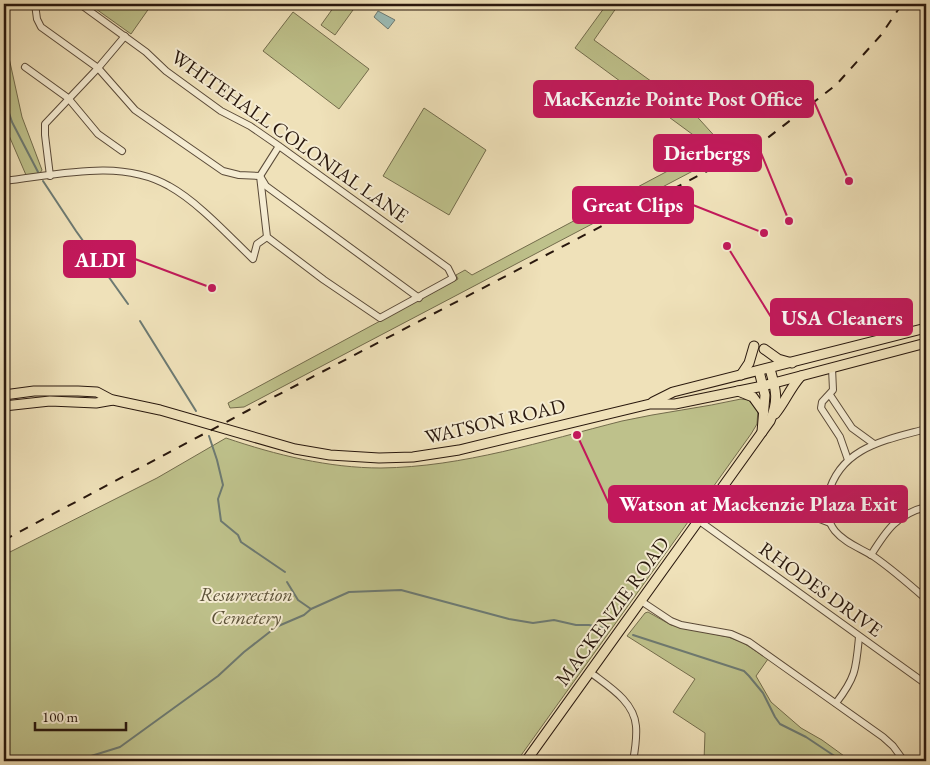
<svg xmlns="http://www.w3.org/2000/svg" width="930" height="765" viewBox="0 0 930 765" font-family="'EB Garamond',serif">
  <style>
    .green { fill: #bec18b; stroke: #736c4c }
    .water { fill: #9bbcb6; stroke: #6d7a72 }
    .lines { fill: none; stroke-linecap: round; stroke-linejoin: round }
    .stream { stroke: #6d7a72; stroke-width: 2 }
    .minor-casing { stroke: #5a4a38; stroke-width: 8 }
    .major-casing { stroke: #28170d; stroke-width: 11 }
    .minor { stroke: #f5ecd2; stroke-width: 6 }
    .major { stroke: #efe1b9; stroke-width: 9 }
    .rail { stroke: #28170d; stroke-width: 2; stroke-dasharray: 9 9; stroke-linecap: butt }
    .labels { text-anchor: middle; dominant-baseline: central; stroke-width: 4; stroke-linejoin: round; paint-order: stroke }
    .street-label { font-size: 20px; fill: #28170d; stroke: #f5ecd2 }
    .park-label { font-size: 20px; font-style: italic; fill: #5c5239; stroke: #f5ecd2 }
    .leader { fill: none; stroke: #c2185b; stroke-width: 2 }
    .callout-dot { fill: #c2185b; stroke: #f5ecd2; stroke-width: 2 }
    .callout { fill: #c2185b; stroke: #c2185b; stroke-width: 2 }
    .callout-label { font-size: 21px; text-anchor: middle; font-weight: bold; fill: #fff }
  </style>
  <rect width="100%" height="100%" fill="#efe1b9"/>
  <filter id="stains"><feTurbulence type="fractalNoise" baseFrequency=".004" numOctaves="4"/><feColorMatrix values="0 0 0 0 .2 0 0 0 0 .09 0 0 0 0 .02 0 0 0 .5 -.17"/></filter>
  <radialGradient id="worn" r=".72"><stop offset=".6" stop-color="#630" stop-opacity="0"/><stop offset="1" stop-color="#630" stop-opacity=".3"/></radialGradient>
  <g class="green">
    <path d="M89,4H152L131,34Z"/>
    <path d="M336,4H345L353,10L335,35L321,25Z"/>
    <path d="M607,4H619L594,40L691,110L729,152L244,407L230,408L228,403L458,279L456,275L465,270L472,275L711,148L575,48Z"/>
    <path d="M293,12L369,69L339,109L263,51Z"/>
    <path d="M4,35L22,117L42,170L40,173L26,175L4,124Z"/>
    <path d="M424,108L486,150L449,215L383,176Z"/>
    <path d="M741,399L748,400L758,409L757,424L751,434L517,761H4V555L157,478L226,438C276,455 329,468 381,468C463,467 543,441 622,421C662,412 702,408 741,399Z"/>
    <path d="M648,612L671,625L728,637L742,642L768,659L756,676L771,702L801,728L822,740L851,761H704L705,733L673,712L695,679L627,636L645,613Z"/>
  </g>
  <path class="water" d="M378,11L395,20L388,29L374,17Z"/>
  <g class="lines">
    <g class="stream">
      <path d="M4,98L12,122L38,172"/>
      <path d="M43,181L76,231L128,304"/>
      <path d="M140,321L196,411"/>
      <path d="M209,436L217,460L223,485L218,499L221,521L238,535L241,542L285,572"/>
      <path d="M287,582L298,600L311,609"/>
      <path d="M633,635L744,671L749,676L763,693L775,717L780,724L806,737L842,761"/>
      <path d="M75,761L120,747L218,676L244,652L276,627L304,615L311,609L349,592L401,590L509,619L533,623L554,620L576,625H589L604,628"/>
    </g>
    <g class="minor-casing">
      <g id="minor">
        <path d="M35,4L37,19L41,27L98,68L135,110L223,171L239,175L260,176L266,186L419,298"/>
        <path d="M80,4L146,52L166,71L221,111L250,126L279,146L448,268L453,278L380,318L324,280L267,237L260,176L279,146"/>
        <path d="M25,67L68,98L98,134L122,151"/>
        <path d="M50,176L45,135V124L98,68L125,36"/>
        <path d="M4,181C57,175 121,158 169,186C198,202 228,235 253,259L257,244L267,237"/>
        <path d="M832,368L833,390L822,402L821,408L840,437L848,460"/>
        <path d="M830,395L852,428L874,444"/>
        <path d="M926,429C886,440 840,447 828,495C825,507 827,521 835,531C845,543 860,548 873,556C892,569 909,584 926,599"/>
        <path d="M828,495L816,497L808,502L807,510L812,516L830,523"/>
        <path d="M698,520L926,684"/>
        <path d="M871,555C886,531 897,514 926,507"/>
        <path d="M641,601L671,621L681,625L731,634L749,642L883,737L893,746L904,761"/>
        <path d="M590,672C608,686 634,701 636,726C637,738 635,750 633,761"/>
        <path d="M836,703C856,677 856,669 859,637"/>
      </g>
    </g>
    <g class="major-casing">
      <g id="major">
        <path d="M764,349L778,359L792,363"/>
        <path d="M759,371L765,395L762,432"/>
        <path d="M741,375L749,363L754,346"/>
        <path d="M738,391L753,397L763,411"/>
        <path d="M4,395L34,391H78L97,392L112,400"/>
        <path d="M653,402L673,392L926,328"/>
        <path d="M4,406L50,401L96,403L113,400L160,410L295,449L330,455L379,458L413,457L459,450L650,404H675L763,386L926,343"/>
        <path d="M775,414C785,402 790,388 801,376"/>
        <path d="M526,761L770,421C779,400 776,390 770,369"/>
      </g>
    </g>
    <use href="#minor" class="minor"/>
    <use href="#major" class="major"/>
    <path class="rail" d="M4,540L247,411L761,143L836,85L881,35L902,4"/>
  </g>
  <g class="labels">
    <g class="street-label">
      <text transform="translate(290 136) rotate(35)">WHITEHALL COLONIAL LANE</text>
      <text transform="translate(495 421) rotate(-13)">WATSON ROAD</text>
      <text transform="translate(821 589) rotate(36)">RHODES DRIVE</text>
      <text transform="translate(612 611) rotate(-54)">MACKENZIE ROAD</text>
    </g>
    <g class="park-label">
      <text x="246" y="594">Resurrection<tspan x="246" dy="23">Cemetery</tspan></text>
    </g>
  </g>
  <path class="leader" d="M849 181L813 99M789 221L761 153M764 233L693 205M212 288L135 259M727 246L771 317M577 435L609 504"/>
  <g class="callout-dot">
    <circle cx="849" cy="181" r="5"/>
    <circle cx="789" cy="221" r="5"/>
    <circle cx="764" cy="233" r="5"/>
    <circle cx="212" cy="288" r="5"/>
    <circle cx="727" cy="246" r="5"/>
    <circle cx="577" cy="435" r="5"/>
  </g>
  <g class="callout">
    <rect x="534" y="81" width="279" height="36" rx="5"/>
    <rect x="654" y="135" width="107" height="36" rx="5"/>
    <rect x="573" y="187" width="120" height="36" rx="5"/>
    <rect x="64" y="241" width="71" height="36" rx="5"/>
    <rect x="771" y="299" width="141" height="36" rx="5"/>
    <rect x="609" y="486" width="298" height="36" rx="5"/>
  </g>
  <g class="callout-label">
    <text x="673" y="106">MacKenzie Pointe Post Office</text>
    <text x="707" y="160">Dierbergs</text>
    <text x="633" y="212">Great Clips</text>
    <text x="100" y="267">ALDI</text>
    <text x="842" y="325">USA Cleaners</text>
    <text x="758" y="511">Watson at Mackenzie Plaza Exit</text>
  </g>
  <rect width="930" height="765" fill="none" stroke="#efe1b9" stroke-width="20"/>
  <rect x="5" y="5" width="920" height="755" fill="none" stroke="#28170d" stroke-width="2.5"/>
  <rect x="10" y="10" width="910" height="745" fill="none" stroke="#28170d"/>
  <path d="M35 722v8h91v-8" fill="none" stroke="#28170d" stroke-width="2.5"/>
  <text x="42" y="722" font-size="15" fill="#28170d" stroke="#f5ecd2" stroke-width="4" paint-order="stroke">100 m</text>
  <rect width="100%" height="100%" filter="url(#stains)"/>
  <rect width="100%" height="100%" fill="url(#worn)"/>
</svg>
